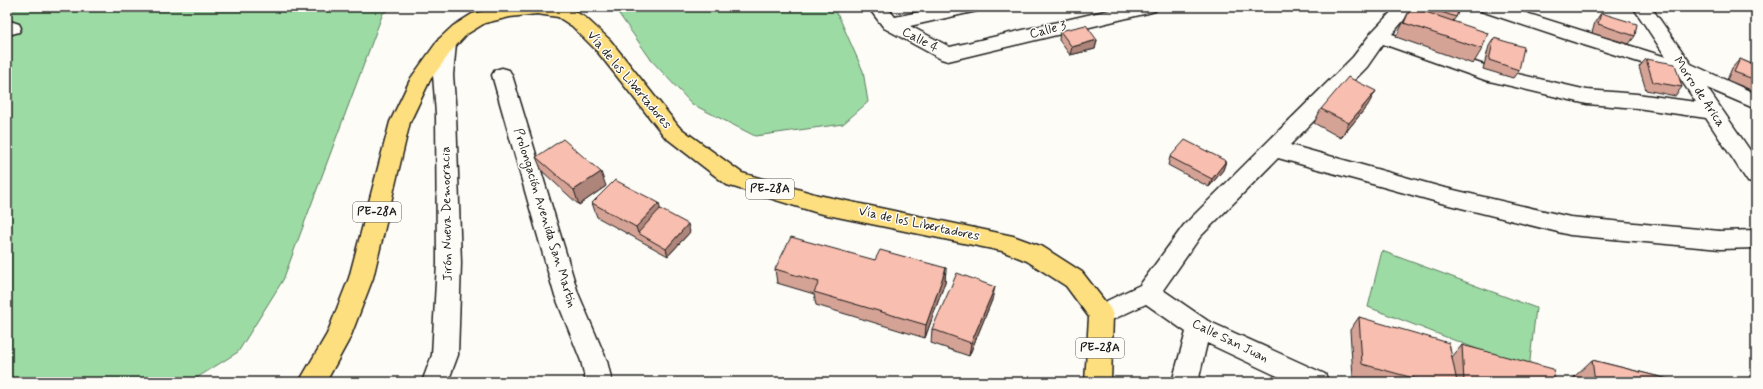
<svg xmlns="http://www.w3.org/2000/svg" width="1763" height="389" viewBox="0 0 1763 389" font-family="Mynerve,sans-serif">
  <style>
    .green { fill: #9ddba4; stroke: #5c7c60 }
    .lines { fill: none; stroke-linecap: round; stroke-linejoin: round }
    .street-casing { stroke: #1c1c1c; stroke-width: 3 }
    .secondary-casing { stroke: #1c1c1c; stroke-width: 3 }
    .highway-casing { stroke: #1c1c1c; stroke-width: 3 }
    .street { fill: #fdfcf7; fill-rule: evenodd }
    .secondary { fill: #fdfcf7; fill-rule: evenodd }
    .highway { fill: #fedf80; fill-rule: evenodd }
    .wall { fill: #d5a396; stroke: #1c1c1c }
    .shaded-wall { fill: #ae857a; stroke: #1c1c1c }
    .building { fill: #f8beaf; stroke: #1c1c1c }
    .labels { text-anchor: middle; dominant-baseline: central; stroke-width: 3; stroke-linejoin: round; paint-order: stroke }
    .shield { fill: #fdfcf7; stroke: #605f5e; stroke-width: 1 }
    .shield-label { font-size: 12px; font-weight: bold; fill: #1c1c1c }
    .street-label { font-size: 13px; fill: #1c1c1c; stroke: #fdfcf7 }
  </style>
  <rect width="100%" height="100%" fill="#fdfcf7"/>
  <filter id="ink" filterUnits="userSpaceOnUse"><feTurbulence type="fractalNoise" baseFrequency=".025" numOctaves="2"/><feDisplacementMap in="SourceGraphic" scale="8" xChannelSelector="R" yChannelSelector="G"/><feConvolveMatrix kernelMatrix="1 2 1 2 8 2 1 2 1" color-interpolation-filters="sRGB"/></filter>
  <g filter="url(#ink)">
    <g class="green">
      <path d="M11,7H394L383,13L283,280L238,352L190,382H7V13Z"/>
      <path d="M614,7H831L839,17L863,71L868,102L843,124L755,136L692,104L652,61Z"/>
      <path d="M1382,251L1536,308L1529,369L1368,307Z"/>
    </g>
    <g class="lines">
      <g class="street-casing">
        <g id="street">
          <path d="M868,7H887L895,17L942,7H979L977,11L910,26L950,47L1122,7H1157L1155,11L1148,13L948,61L941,59L884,28Z"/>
          <path d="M1396,7H1415L1392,34L1496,69L1587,90L1637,94L1696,102L1677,74L1571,41L1481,11L1479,7H1507L1666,57L1633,7H1651L1691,64L1756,94V109L1707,88L1756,159V184L1748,182L1706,118L1637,108L1587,104L1485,80L1383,44L1367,67L1290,145L1441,187L1570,217L1720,231L1756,230V248L1720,249L1570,235L1441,203L1278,158L1200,237L1163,290L1208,321L1325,374L1329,382H1290L1207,343L1198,382H1172L1186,332L1146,304L1101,325L1092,322L1089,315L1092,308L1140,285L1184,225L1353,57L1372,32Z"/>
          <path d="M7,20L19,24L21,28L19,32L12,34L7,33Z"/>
          <path d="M502,68L509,70L512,75L578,293L607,361L612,382H586L581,361L554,293L492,75L495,70Z"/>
        </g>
      </g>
      <g class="secondary-casing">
        <path id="secondary" d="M446,38L453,39L456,44L453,75L456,114L461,263L458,355L448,382H422L432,355L437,263L436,114L433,75L436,44L439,39Z"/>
      </g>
      <g class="highway-casing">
        <path id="highway" d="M501,7H567L586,18L610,40L679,127L742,173L818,195L1013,236L1043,247L1082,272L1110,308L1113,315L1111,382H1085L1089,317L1066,286L1027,261L1002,251L818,213L727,185L665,137L596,50L572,26L558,17L537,14L510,17L485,23L467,34L453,49L430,80L410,122L373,278L350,338L326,382H299L327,334L349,278L390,122L411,78L439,39L453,26L472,14Z"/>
      </g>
      <use href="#street" class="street"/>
      <use href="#secondary" class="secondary"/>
      <use href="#highway" class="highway"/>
    </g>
    <g class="wall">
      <path d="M1411,7L1414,8L1415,7H1460L1456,17L1453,21L1482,49L1473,64L1396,37Z"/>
      <path d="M1601,13L1635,36L1629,44L1592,33L1595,22Z"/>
      <path d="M1060,31L1097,40L1095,49L1070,55L1059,40Z"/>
      <path d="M1494,38L1519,70L1513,78L1483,69L1489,46Z"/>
      <path d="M1646,59L1682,87L1675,96L1646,90L1639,67Z"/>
      <path d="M1740,59L1756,66V92L1727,80L1732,68Z"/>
      <path d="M1368,105L1341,138L1314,123L1321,109Z"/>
      <path d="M536,157L606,186L579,205L542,171Z"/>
      <path d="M1170,157L1226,161L1223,170L1209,187L1168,165Z"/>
      <path d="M592,203L660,209L690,232L668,256L597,217Z"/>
      <path d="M875,260L946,268L945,282L925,338L816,305L814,294L777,283L775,269Z"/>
      <path d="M992,300L969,356L931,343L932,329Z"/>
      <path d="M1359,317L1452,357L1462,345L1555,382H1371L1353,377L1350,330Z"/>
      <path d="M1592,360L1680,382H1575L1574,377Z"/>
    </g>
    <g class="shaded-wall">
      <path d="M1097,40L1095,49L1070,55L1072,47Z"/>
      <path d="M1376,91L1368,105L1341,138L1349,123Z"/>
      <path d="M1226,161L1223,170L1209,187L1212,179Z"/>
      <path d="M601,172L606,186L579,205L574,190Z"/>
      <path d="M659,203L662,217L638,233L636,227Z"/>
      <path d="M688,224L690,232L668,256L666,249Z"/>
      <path d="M946,268L945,282L925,338L926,325Z"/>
      <path d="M995,287L992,300L969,356L971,343Z"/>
    </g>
    <g class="building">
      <path d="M1411,7L1488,33L1482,49L1404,23Z"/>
      <path d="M1427,7H1460L1456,17Z"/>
      <path d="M1601,13L1637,24L1635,36L1598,24Z"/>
      <path d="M1086,25L1097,40L1072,47L1060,31Z"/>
      <path d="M1494,38L1524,47L1519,70L1489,60Z"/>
      <path d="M1646,59L1675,64L1682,87L1653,82Z"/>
      <path d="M1740,59L1756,66V80L1734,72Z"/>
      <path d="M1348,77L1376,91L1349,123L1321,109Z"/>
      <path d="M563,139L601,172L574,190L536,157Z"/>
      <path d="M1185,140L1226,161L1212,179L1170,157Z"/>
      <path d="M615,180L659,203L636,227L592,203Z"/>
      <path d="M660,209L688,224L666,249L638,233Z"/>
      <path d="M791,237L875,260L880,250L946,268L926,325L814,292L819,282L775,269Z"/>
      <path d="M957,273L995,287L971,343L932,329Z"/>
      <path d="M1359,317L1449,343L1457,382H1428L1362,364Z"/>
      <path d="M1462,345L1553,369L1555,382H1464Z"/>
      <path d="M1592,360L1680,382H1595Z"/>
    </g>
  </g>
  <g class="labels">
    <g class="shield">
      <rect x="746" y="179" width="48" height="20" rx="3"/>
      <rect x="353" y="202" width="48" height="20" rx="3"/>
      <rect x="1076" y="338" width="48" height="20" rx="3"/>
    </g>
    <g class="shield-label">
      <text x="770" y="189">PE-28A</text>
      <text x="377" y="212">PE-28A</text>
      <text x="1100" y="348">PE-28A</text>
    </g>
    <g class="street-label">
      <text transform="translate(1048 30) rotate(-14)">Calle 3</text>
      <text transform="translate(920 40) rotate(28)">Calle 4</text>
      <text transform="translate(629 80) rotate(50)">Vía de los Libertadores</text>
      <text transform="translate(1699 92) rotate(56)">Morro de Arica</text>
      <text transform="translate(447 214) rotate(-91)">Jirón Nueva Democracia</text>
      <text transform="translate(545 218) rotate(73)">Prolongación Avenida San Martin</text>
      <text transform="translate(919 224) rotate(12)">Vía de los Libertadores</text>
      <text transform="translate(1230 341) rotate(26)">Calle San Juan</text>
    </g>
  </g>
  <rect width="1763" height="389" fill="none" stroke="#fdfcf7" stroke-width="24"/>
  <rect x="12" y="12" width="1739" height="365" fill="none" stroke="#1c1c1c" stroke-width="1.5" filter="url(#ink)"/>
</svg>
